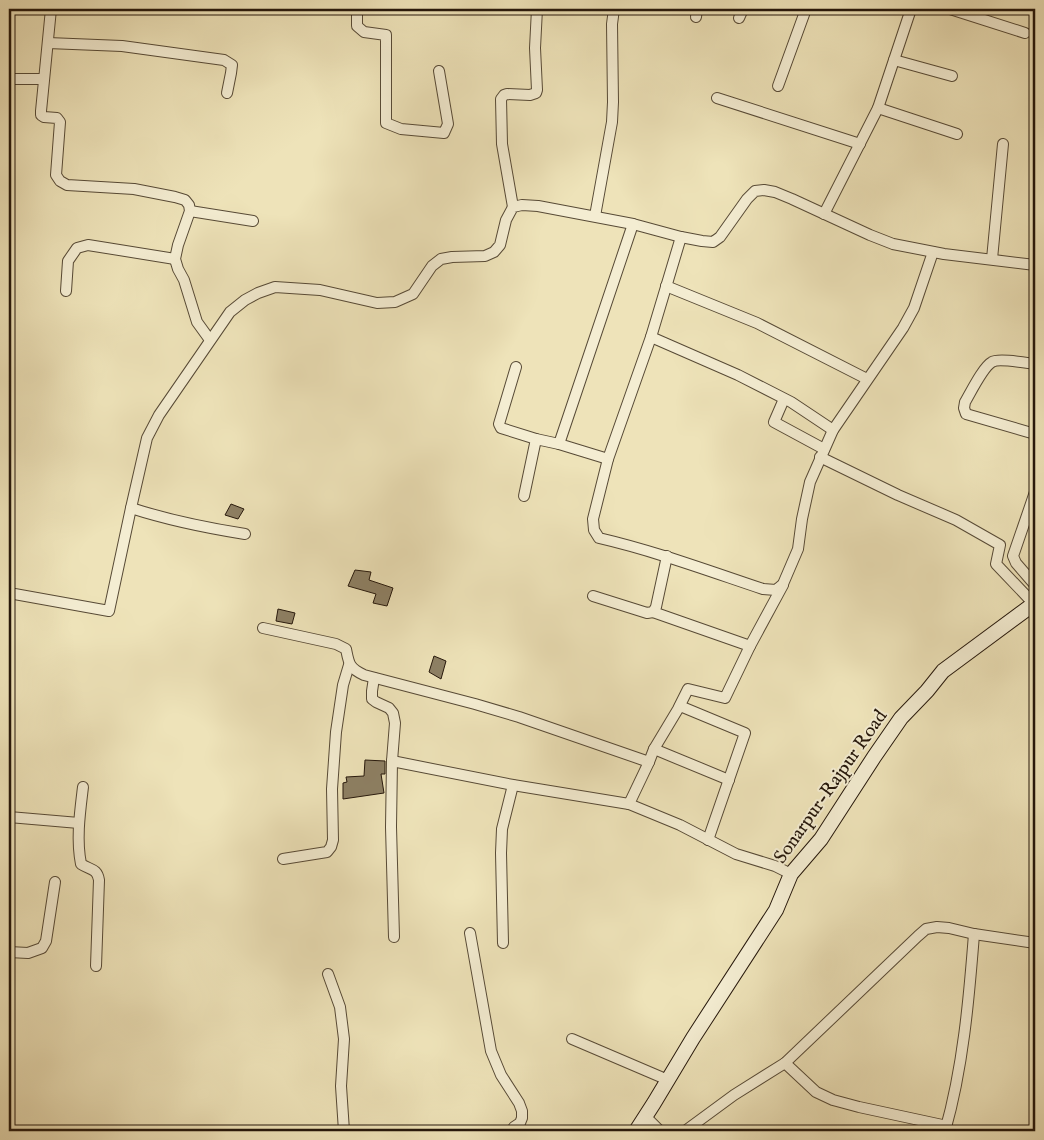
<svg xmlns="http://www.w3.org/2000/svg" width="1044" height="1140" viewBox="0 0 1044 1140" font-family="'IM FELL English',serif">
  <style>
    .building { fill: #8e8165; stroke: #25170b }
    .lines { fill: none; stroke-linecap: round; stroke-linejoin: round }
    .street-casing { stroke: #574a36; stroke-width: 12 }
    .secondary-casing { stroke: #25170b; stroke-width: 16 }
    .street { stroke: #f4edd2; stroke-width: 10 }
    .secondary { stroke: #f4edd2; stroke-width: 14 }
    .labels { text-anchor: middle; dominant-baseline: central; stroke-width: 4; stroke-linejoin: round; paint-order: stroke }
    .street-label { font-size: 19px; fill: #25170b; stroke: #f4edd2 }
  </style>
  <rect width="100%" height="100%" fill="#eee3b9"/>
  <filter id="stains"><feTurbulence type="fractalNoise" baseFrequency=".004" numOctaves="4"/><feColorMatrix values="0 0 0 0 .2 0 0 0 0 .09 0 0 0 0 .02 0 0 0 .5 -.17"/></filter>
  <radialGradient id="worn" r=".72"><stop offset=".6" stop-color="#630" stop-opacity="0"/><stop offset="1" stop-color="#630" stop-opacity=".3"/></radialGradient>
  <g class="building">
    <path d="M231,504L244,509L238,519L225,515Z"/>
    <path d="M355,570L371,572L369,580L393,588L387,606L373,603L376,594L348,586Z"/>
    <path d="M278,609L295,613L292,624L276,621Z"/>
    <path d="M434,656L446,661L441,679L429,672Z"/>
    <path d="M365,760L385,761V774H381L384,793L343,799V783L347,782L346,777L364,776Z"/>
  </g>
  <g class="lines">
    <g class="street-casing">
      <g id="street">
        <path d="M51,9L41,111V115L44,117L57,118L60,122L56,175L60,181L67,185L134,189L175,197L185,200L189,205L190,211L178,245L175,259L178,269L184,280L197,322L210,340"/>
        <path d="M357,9V26L364,32L386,35V123L401,129L444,133L448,124L439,71"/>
        <path d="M950,9L1025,33"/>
        <path d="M696,17L697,9"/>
        <path d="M739,18L743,9"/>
        <path d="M48,43L122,46L224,60L232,65L231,73L227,93"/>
        <path d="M894,60L952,76"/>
        <path d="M9,79H43"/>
        <path d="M778,86L806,9"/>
        <path d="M717,98L860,144"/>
        <path d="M878,108L957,134"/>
        <path d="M513,207L502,144L501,99L504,95L507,94L530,95L536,93L537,90L535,48L537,9"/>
        <path d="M190,211L253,221"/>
        <path d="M824,214L878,108L911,9"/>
        <path d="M595,216L612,122L613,102L612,24L614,9"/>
        <path d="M681,237L651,337L608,459L593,519L594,530L599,538C655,551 709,571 763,589L776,590L783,584L798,549L802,519L810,482L833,430L903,328L914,308L933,252"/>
        <path d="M992,259L1003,144"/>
        <path d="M666,286L757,323L867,379"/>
        <path d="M66,291L68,261L77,248L88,245L175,259"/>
        <path d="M651,337L738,375L791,402L833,430"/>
        <path d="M1035,364C1027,363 998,358 992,362C983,367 971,392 965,402L964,408L966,414L1035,434"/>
        <path d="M516,367L499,424L501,428L536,439"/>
        <path d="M784,399L774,422L824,449"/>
        <path d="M820,457L898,495L956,520L1000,545L996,564L1034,604"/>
        <path d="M608,459L559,444L633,224"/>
        <path d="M1035,492L1013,556L1016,563L1035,585"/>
        <path d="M524,496L536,439L559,444"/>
        <path d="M131,508C168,520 207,528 245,534"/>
        <path d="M9,593L109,611L131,508L147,438L159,415L230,312L245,300L258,293L275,287L320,290L377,303L395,302L413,294L432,266L441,259L452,257L485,256L494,252L500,245L506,220L513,207L522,205L538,206L633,224L681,237L702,241L713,242L720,237L747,199L755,191L764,190L775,192L792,199L870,235L893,244L944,254L1035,265"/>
        <path d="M593,596L647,613L653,612L656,607L667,556"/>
        <path d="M653,612L750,646"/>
        <path d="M263,628L336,644L346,649C349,664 349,668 364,675L475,704L519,717L649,762"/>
        <path d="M374,678L372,691V699L376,702L389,708L393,713L395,723L392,761L391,827L394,937"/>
        <path d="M680,706L745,733L708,840"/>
        <path d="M654,749L678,709L688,689L725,698L750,646L783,585"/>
        <path d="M392,761L513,785L629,804L680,825L736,854L775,866L791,874"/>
        <path d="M83,787C80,812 76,839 81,864C90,870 97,868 99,880L96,966"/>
        <path d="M629,804L649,762L654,749L729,780"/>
        <path d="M9,817L79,823"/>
        <path d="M283,859L327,852L331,847L333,840L332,789L336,732L343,685L349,665"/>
        <path d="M470,933L491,1051L501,1075L519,1103L522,1111V1118L520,1123L514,1127L511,1131"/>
        <path d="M503,943L501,853L502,829L513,785"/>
        <path d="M9,952L28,953L42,948L46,941L55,882"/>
        <path d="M328,974L340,1007L344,1039L341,1086L344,1131"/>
        <path d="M572,1039L668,1080"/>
        <path d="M785,1063L816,1092L833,1100L859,1107L947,1126"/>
        <path d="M646,1117L660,1131"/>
        <path d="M685,1131L734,1095L785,1063L918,936L926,929L937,927L949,928L974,934L1035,943"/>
        <path d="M945,1131C963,1068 969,999 974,934"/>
      </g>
    </g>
    <g class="secondary-casing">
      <path id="secondary" d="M636,1131L654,1103L693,1038L776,910L791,874L821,839L874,757L901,718L927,691L943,671L1035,603"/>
    </g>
    <use href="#street" class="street"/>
    <use href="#secondary" class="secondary"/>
  </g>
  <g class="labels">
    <g class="street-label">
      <text transform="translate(831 787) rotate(-55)">Sonarpur-Rajpur Road</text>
    </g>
  </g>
  <rect width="1044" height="1140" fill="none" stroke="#eee3b9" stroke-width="30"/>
  <rect x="10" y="10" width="1024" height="1120" fill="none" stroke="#25170b" stroke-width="2.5"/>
  <rect x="15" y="15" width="1014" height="1110" fill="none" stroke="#25170b"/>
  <rect width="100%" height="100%" filter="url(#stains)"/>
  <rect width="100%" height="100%" fill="url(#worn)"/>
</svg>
